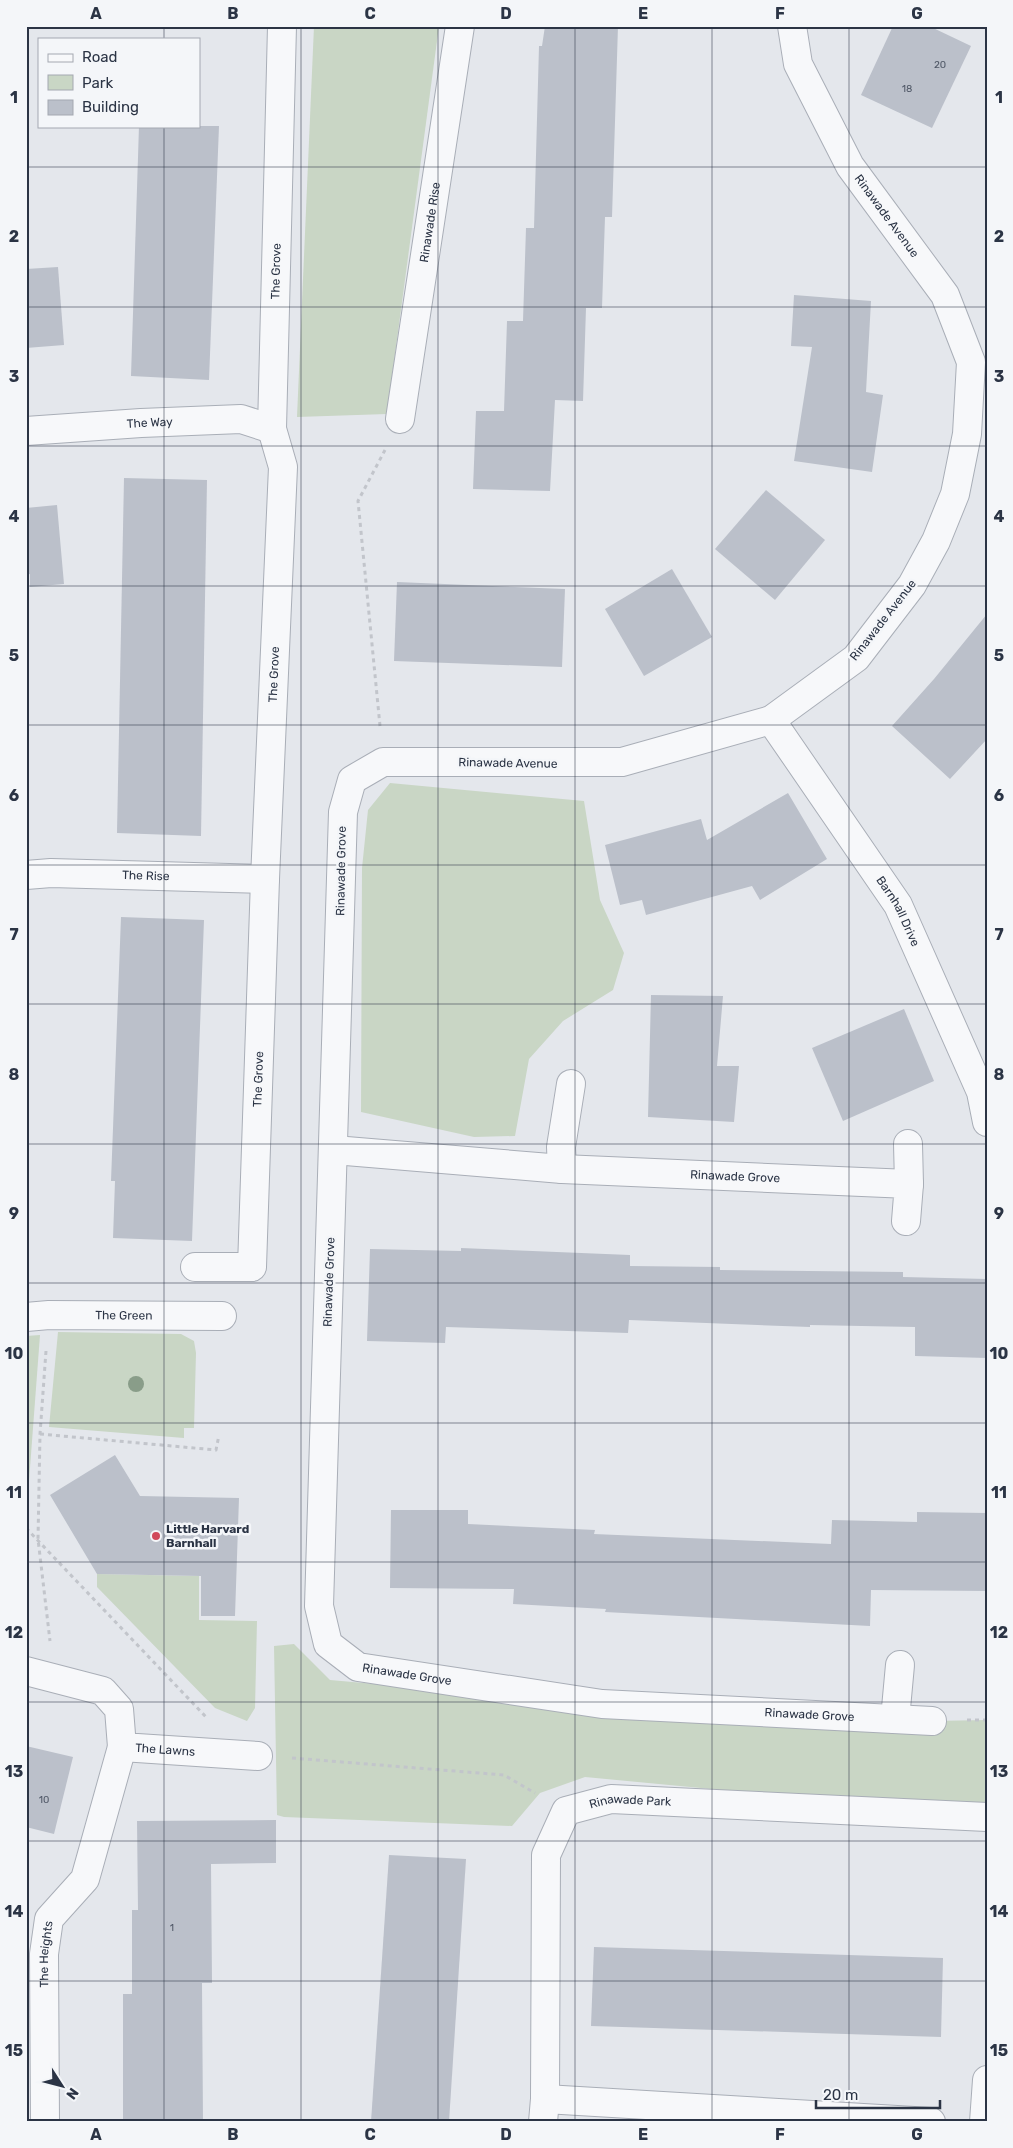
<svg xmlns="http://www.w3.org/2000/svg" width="1013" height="2148" viewBox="0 0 1013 2148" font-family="Rubik,sans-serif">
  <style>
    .green { fill: #c9d6c5 }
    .building { fill: #bbc0ca }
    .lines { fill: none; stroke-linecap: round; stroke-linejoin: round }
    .minor-casing { stroke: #a9aeb7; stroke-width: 30 }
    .path { stroke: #c2c5cb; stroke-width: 3; stroke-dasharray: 4 4; stroke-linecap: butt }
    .minor { stroke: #f7f8fa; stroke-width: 28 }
    .tree { fill: #899d89 }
    .grid { fill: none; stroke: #2b3445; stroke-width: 1; stroke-opacity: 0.55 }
    .poi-dot { fill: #d1495b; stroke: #f4f6f9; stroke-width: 2 }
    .labels { text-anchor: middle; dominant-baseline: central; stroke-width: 5; stroke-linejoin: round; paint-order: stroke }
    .number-label { font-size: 10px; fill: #4f5766 }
    .street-label { font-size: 12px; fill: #2b3445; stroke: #f4f6f9 }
    .poi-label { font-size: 12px; font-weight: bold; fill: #2b3445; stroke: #f4f6f9; text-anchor: start }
    .neatline { fill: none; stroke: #2b3445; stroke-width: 2 }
    .grid-label { font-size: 16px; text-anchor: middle; font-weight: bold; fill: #2b3445 }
  </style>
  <rect width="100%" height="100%" fill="#e4e7ec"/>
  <g class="green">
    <path d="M314,26H439L387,414L297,417Z"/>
    <path d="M390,783L584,801L600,900L624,953L613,990L563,1021L529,1059L515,1136L474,1137L361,1112L362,868L368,810Z"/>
    <path d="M58,1332L181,1334L194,1341L196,1353L194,1428H184V1438L49,1427Z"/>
    <path d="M40,1335L29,1481L26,1483V1336Z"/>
    <path d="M97,1574L199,1576V1620L257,1621L255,1708L247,1721L215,1708L97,1587Z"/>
    <path d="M294,1644L330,1680L602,1704L932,1721L987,1720V1815L585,1777L540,1793L512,1826L284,1817L277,1815L274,1646Z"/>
  </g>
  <g class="building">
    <path d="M545,26H618L612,217H605L602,308H586L583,401L555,400L550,491L473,489L476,411H504L507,321H523L526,228H534L539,46H542Z"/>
    <path d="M893,26H929L971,46L932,128L861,95Z"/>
    <path d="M139,126H219L209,380L131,376Z"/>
    <path d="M58,267L64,345L26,348V269Z"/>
    <path d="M794,295L871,301L866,392L883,395L872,472L794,461L812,347L791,346Z"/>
    <path d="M124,478L207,480L201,836L117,833Z"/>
    <path d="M766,490L825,540L775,600L715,549Z"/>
    <path d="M57,505L64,584L30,587V574L26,575V508Z"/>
    <path d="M672,569L712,637L644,676L605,609Z"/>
    <path d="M397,582L565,589L562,667L394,661Z"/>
    <path d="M987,614V739L950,779L892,726L934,679Z"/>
    <path d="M788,793L827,859L760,900L752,886L646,915L642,900L620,905L605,845L701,819L707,840Z"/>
    <path d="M121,917L204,920L192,1241L113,1238L115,1181H111Z"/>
    <path d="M651,995L723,996L717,1066H739L734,1122L648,1117Z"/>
    <path d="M904,1009L934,1081L843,1121L812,1048Z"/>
    <path d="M461,1248L630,1255V1266L720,1267V1270L903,1272V1277L987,1279V1358L915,1356V1327L862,1326L810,1325V1327L629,1320L628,1333L446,1327L445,1343L367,1341L370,1249L461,1251Z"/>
    <path d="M115,1455L140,1496L239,1498L235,1616H201V1576L97,1574L50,1495Z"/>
    <path d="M391,1510H468V1524L595,1530L594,1534L831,1544L832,1520L917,1522V1512L987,1513V1591L871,1590L870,1626L605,1612L606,1609L513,1604L514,1589L390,1588Z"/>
    <path d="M26,1746L73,1757L54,1834L26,1827Z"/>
    <path d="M276,1820V1863L211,1864L212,1983H202L203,2122H123V1994H132V1910H138L137,1821Z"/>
    <path d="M389,1855L466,1859L449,2122H371Z"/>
    <path d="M594,1947L943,1958L941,2037L591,2026Z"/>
  </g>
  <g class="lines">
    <g class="minor-casing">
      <g id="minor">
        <path id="s1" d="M792,26L798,64L850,166L945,295L971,362L967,434L955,494L936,541L912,585L856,658L771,720L622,762H383L352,780L343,812L319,1606L328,1644L358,1667L602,1704L932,1721"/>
        <path id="s2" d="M400,419L460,26"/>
        <path id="s3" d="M26,431L141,423L241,419L272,429"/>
        <path id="s4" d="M771,720L898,905L981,1092L987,1122"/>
        <path id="s5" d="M26,875L51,873L265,879"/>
        <path d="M908,1144L909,1184"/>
        <path id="s6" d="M334,1150L562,1169L909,1184L906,1221"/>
        <path d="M562,1169L561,1147L571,1084"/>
        <path id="s7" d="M195,1267H252L265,879L283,467L272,429L282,26"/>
        <path id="s8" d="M26,1317L49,1315L222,1316"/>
        <path id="s9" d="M26,1671L103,1691L119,1709L122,1747L258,1756"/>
        <path d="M895,1719L900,1665"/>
        <path d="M545,2099L931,2122"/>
        <path id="s10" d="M45,2122L44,1954L49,1919L85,1879L122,1747"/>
        <path id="s11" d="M543,2122L545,2099L546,1855L566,1811L611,1799L987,1817"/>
        <path d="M984,2122L987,2080"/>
      </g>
    </g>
    <g class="path">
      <path d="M380,726L358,501L385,450"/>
      <path d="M46,1351L40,1434L38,1539L50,1641"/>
      <path d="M40,1434L216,1450L219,1435"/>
      <path d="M26,1528L206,1717"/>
      <path d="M967,1720H987"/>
      <path d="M292,1758L504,1775L535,1793"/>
    </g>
    <use href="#minor" class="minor"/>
  </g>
  <circle class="tree" cx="136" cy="1384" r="8"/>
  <path class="grid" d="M164,26V39M301,26V2122M438,26V2122M575,26V2122M712,26V2122M849,26V2122M164,126V2122M26,167H987M26,307H987M26,446H987M26,586H987M26,725H987M26,865H987M26,1004H987M26,1144H987M26,1283H987M26,1423H987M26,1562H987M26,1702H987M26,1841H987M26,1981H987"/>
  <circle class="poi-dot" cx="156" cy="1536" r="5"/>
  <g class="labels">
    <g class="number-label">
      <text x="940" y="65">20</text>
      <text x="907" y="89">18</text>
      <text x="44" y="1800">10</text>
      <text x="172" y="1928">1</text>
    </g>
    <g class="street-label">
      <text stroke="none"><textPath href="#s1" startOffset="215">Rinawade Avenue</textPath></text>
      <text stroke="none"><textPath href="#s2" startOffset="199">Rinawade Rise</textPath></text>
      <text stroke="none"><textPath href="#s7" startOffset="1055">The Grove</textPath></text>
      <text stroke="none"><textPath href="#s3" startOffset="124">The Way</textPath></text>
      <text transform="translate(883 620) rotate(-52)">Rinawade Avenue</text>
      <text stroke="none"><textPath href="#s7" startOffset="650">The Grove</textPath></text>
      <text transform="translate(508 763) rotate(1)">Rinawade Avenue</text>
      <text transform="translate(341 871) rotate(-89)">Rinawade Grove</text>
      <text stroke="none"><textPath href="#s5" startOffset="120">The Rise</textPath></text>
      <text stroke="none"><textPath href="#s4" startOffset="230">Barnhall Drive</textPath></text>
      <text stroke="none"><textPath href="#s7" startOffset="245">The Grove</textPath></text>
      <text stroke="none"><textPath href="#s6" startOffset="402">Rinawade Grove</textPath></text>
      <text transform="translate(329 1282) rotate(-88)">Rinawade Grove</text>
      <text stroke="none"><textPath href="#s8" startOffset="98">The Green</textPath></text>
      <text stroke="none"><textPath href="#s1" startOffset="2200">Rinawade Grove</textPath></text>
      <text stroke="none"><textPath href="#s1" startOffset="2605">Rinawade Grove</textPath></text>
      <text stroke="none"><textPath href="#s9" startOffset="185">The Lawns</textPath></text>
      <text stroke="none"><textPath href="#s11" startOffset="381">Rinawade Park</textPath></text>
      <text stroke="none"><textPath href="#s10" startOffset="168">The Heights</textPath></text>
    </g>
    <g class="poi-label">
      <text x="166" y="1529">Little Harvard<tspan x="166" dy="14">Barnhall</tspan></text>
    </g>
  </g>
  <rect width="1013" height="2148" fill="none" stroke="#f4f6f9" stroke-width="55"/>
  <rect x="38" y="38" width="162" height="90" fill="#f4f6f9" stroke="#a4a8b1"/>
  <rect x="48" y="54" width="25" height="8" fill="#f7f8fa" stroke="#a4a8b1"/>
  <text x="82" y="62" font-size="15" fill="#2b3445">Road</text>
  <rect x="48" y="75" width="25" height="15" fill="#c9d6c5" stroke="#a4a8b1"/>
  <text x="82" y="88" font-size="15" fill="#2b3445">Park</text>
  <rect x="48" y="100" width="25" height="15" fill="#bbc0ca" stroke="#a4a8b1"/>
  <text x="82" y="112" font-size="15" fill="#2b3445">Building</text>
  <g transform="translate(62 2086) rotate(126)" stroke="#f4f6f9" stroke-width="4" paint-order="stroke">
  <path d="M0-4L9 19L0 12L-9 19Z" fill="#2b3445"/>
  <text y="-8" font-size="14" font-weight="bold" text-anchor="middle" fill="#2b3445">N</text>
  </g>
  <path d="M816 2100v8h124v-8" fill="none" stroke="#2b3445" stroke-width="2.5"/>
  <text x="823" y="2100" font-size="15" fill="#2b3445" stroke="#f4f6f9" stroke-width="4" paint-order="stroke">20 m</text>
  <rect x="28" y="28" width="958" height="2092" class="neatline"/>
  <g class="grid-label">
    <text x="96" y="19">A</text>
    <text x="233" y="19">B</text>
    <text x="370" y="19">C</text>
    <text x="506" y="19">D</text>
    <text x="643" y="19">E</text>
    <text x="780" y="19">F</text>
    <text x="917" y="19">G</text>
    <text x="14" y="103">1</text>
    <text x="999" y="103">1</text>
    <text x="14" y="242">2</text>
    <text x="999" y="242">2</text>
    <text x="14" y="382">3</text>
    <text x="999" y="382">3</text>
    <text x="14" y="522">4</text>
    <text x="999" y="522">4</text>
    <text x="14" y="661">5</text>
    <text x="999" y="661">5</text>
    <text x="14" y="801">6</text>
    <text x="999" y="801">6</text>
    <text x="14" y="940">7</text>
    <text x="999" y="940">7</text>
    <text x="14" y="1080">8</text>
    <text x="999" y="1080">8</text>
    <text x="14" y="1219">9</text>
    <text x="999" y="1219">9</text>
    <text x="14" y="1359">10</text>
    <text x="999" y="1359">10</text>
    <text x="14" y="1498">11</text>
    <text x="999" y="1498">11</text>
    <text x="14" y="1638">12</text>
    <text x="999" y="1638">12</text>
    <text x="14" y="1777">13</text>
    <text x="999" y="1777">13</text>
    <text x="14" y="1917">14</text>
    <text x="999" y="1917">14</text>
    <text x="14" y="2056">15</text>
    <text x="999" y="2056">15</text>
    <text x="96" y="2140">A</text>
    <text x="233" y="2140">B</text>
    <text x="370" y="2140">C</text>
    <text x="506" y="2140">D</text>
    <text x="643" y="2140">E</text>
    <text x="780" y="2140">F</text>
    <text x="917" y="2140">G</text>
  </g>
</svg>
